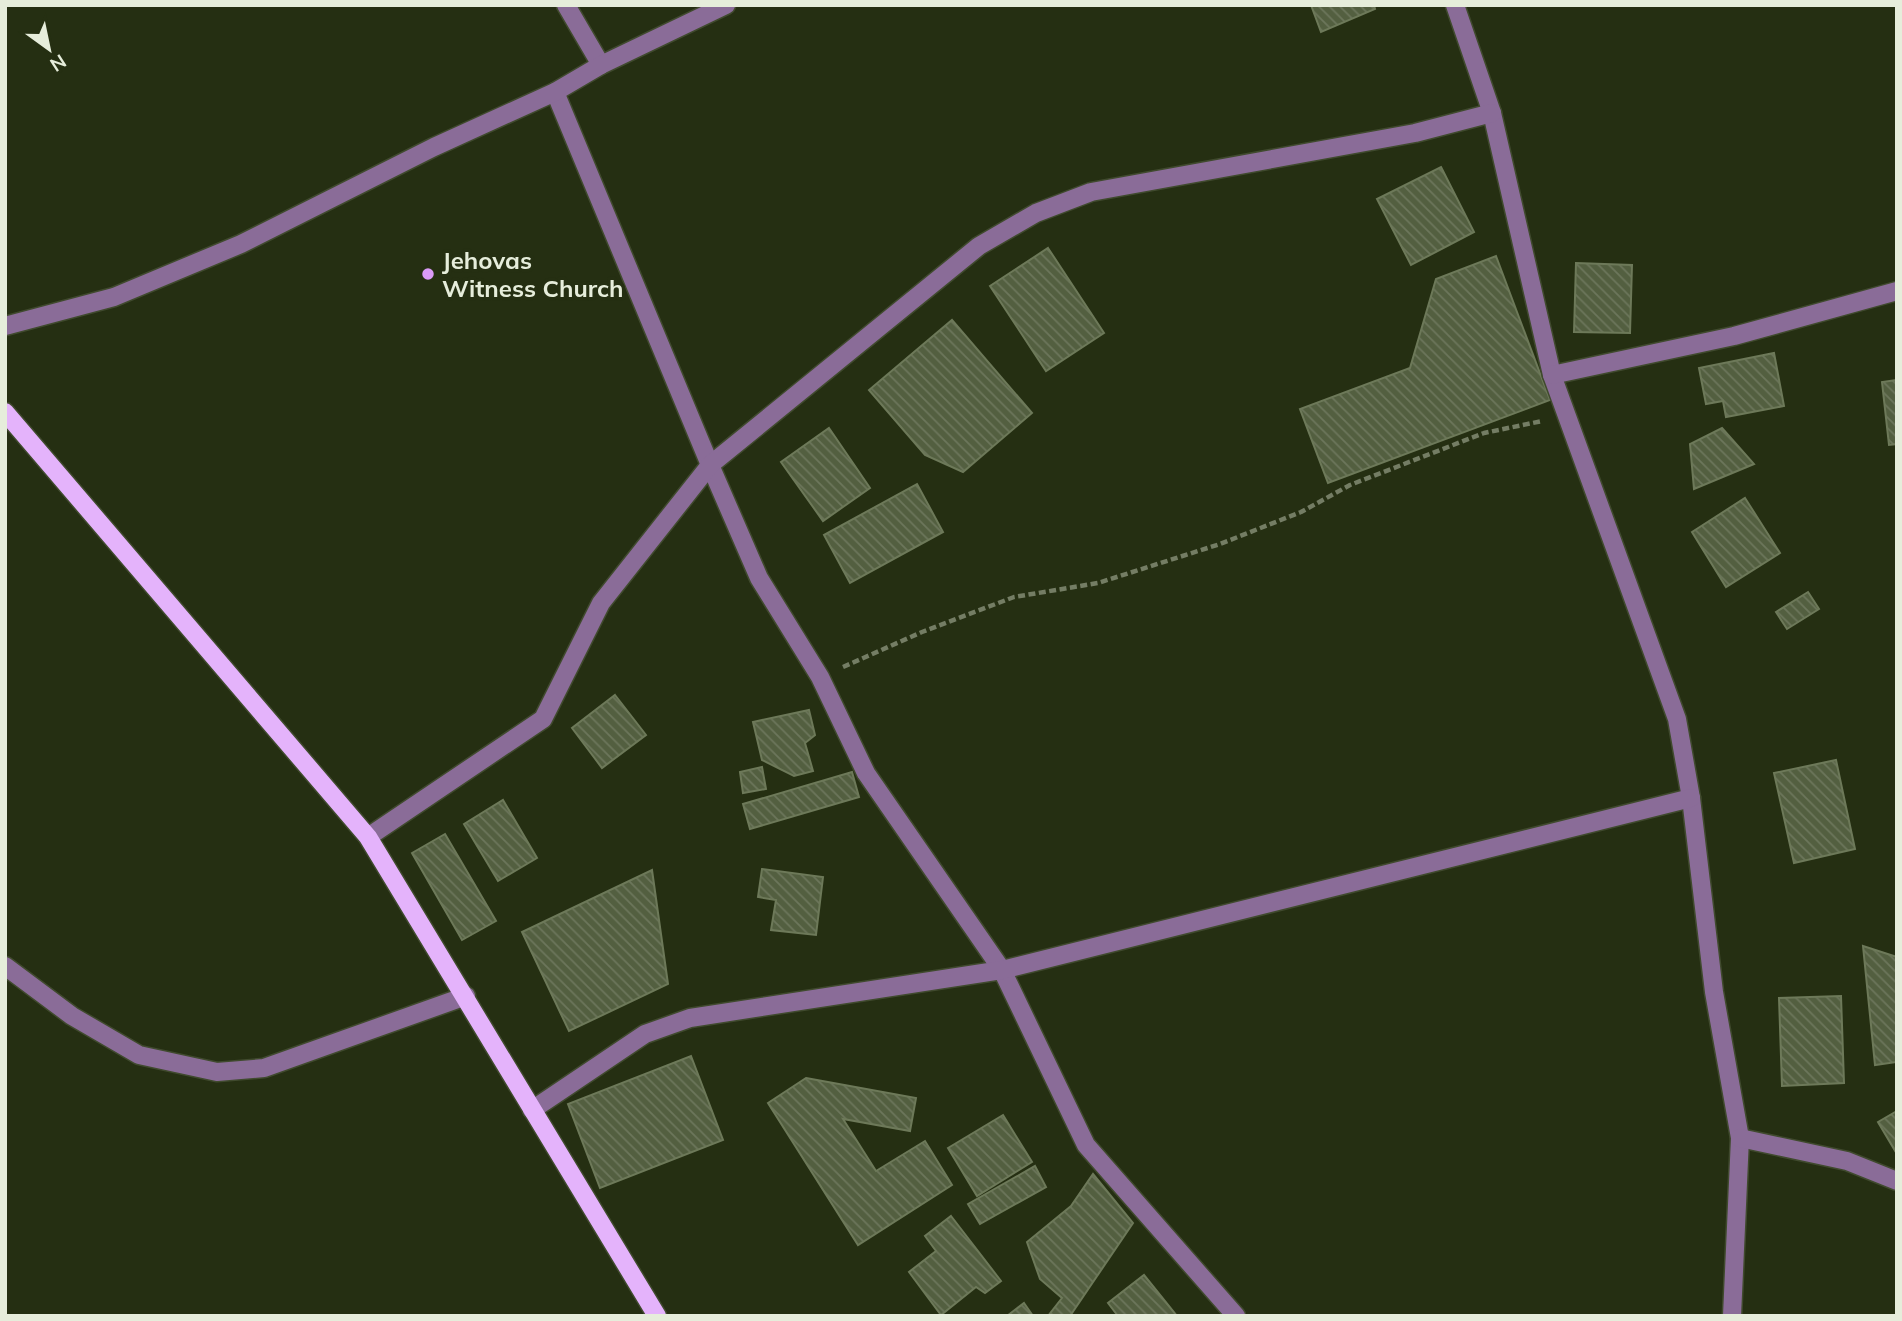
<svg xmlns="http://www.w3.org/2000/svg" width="1902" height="1321" viewBox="0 0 1902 1321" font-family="Mulish,sans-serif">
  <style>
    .building { fill: url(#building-back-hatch); stroke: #6d7959; stroke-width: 2 }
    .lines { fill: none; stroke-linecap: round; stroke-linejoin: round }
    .minor-casing { stroke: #404a2e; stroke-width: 21 }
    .major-casing { stroke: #404a2e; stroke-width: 21 }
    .path { stroke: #747d64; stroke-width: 4.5; stroke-dasharray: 7 3.5; stroke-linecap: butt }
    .minor { stroke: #8a6c98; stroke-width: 18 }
    .major { stroke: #e4b3fb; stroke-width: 18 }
    .poi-dot { fill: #da9af7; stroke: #252f12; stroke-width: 2.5 }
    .labels { text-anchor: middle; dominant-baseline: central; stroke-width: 7; stroke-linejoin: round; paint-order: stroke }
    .poi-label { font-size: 24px; font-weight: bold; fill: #e6eddb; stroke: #252f12; text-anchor: start }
  </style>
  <defs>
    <pattern id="building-back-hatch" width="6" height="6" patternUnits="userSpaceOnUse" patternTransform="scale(1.75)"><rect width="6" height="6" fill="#535f40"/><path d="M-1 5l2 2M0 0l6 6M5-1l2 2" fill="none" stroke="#6c765b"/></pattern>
  </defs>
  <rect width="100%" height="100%" fill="#252f12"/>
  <g class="building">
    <path d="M1311,5H1374L1375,9L1321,32Z"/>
    <path d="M1441,167L1474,232L1411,265L1377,199Z"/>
    <path d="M1048,248L1104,333L1046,371L990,286Z"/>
    <path d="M1496,256L1550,400L1328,483L1300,409L1410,368L1436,279Z"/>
    <path d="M1576,263L1632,265L1630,333L1574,332Z"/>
    <path d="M952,320L1032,413L963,472L925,455L869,390Z"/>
    <path d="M1774,353L1784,406L1726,417L1723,401L1706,404L1699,368Z"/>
    <path d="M1897,380V444L1889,445L1882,382Z"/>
    <path d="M829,428L870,488L823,521L781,462Z"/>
    <path d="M1722,428L1754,464L1694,489L1690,444Z"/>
    <path d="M917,484L943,532L850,583L824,535Z"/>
    <path d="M1745,498L1780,553L1726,587L1692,532Z"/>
    <path d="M1808,592L1819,609L1787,629L1776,612Z"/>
    <path d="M615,695L646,735L602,768L572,728Z"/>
    <path d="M809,710L815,735L805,743L813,771L794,776L762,760L753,722Z"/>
    <path d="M1836,760L1855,849L1794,863L1774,773Z"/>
    <path d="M762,767L766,789L743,793L740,772Z"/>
    <path d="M852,772L859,797L750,829L743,804Z"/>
    <path d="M503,800L537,858L498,881L464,824Z"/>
    <path d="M445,834L496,921L462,940L412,853Z"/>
    <path d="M762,869L823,877L816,935L771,930L776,900L758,897Z"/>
    <path d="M652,870L668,984L569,1031L522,932Z"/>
    <path d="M1863,946L1897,957V1062L1875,1065Z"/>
    <path d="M1841,996L1844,1083L1782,1086L1779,998Z"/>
    <path d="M691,1056L723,1140L600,1188L568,1104Z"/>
    <path d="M806,1078L916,1098L910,1131L843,1119L876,1171L925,1141L952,1185L858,1245L768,1103Z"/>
    <path d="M1897,1111V1154L1878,1122Z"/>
    <path d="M1003,1115L1032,1162L977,1196L948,1148Z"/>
    <path d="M1035,1166L1046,1187L980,1224L968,1204Z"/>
    <path d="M1093,1174L1133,1223L1070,1316H1048L1062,1298L1040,1279L1027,1242L1071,1206Z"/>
    <path d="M951,1216L1001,1281L985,1293L976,1287L941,1315L909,1272L936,1251L925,1236Z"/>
    <path d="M1144,1275L1177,1316H1118L1108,1303Z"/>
    <path d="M1024,1303L1033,1316H1007Z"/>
  </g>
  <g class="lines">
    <g class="minor-casing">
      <g id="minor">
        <path d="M566,5L601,65"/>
        <path d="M1455,5L1492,113L1552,375L1677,719L1691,798L1714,992L1740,1138L1732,1316"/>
        <path d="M555,92L710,465L759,578L820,677L866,773L1002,970L1086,1145L1236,1316"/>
        <path d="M5,326L114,297L241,244L434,147L555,92L601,65L726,5"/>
        <path d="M1552,375L1734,336L1897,291"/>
        <path d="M368,837L543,719L601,603L710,465L979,246L1036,213L1091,192L1415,133L1492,113"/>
        <path d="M5,966L72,1016L139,1055L217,1072L264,1068L466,996"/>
        <path d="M532,1110L645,1034L690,1018L1002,970L1691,798"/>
        <path d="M1740,1138L1847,1161L1897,1181"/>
      </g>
    </g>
    <g class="major-casing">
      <path id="major" d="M5,412L368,837L657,1316"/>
    </g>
    <path class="path" d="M843,667L922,632L1014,597L1098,583L1220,544L1301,512L1350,485L1484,433L1542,421"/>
    <use href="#minor" class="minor"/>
    <use href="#major" class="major"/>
  </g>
  <circle class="poi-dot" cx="428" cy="274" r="7"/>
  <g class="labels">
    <g class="poi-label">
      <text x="442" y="260">Jehovas<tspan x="442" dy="28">Witness Church</tspan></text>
    </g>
  </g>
  <rect width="1902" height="1321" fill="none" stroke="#e6eddb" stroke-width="14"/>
  <g transform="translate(49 49) rotate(147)" stroke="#252f12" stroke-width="5" paint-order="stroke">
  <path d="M0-5L12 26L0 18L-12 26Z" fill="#e6eddb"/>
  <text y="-10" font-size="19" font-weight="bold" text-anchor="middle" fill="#e6eddb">N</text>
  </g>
</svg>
